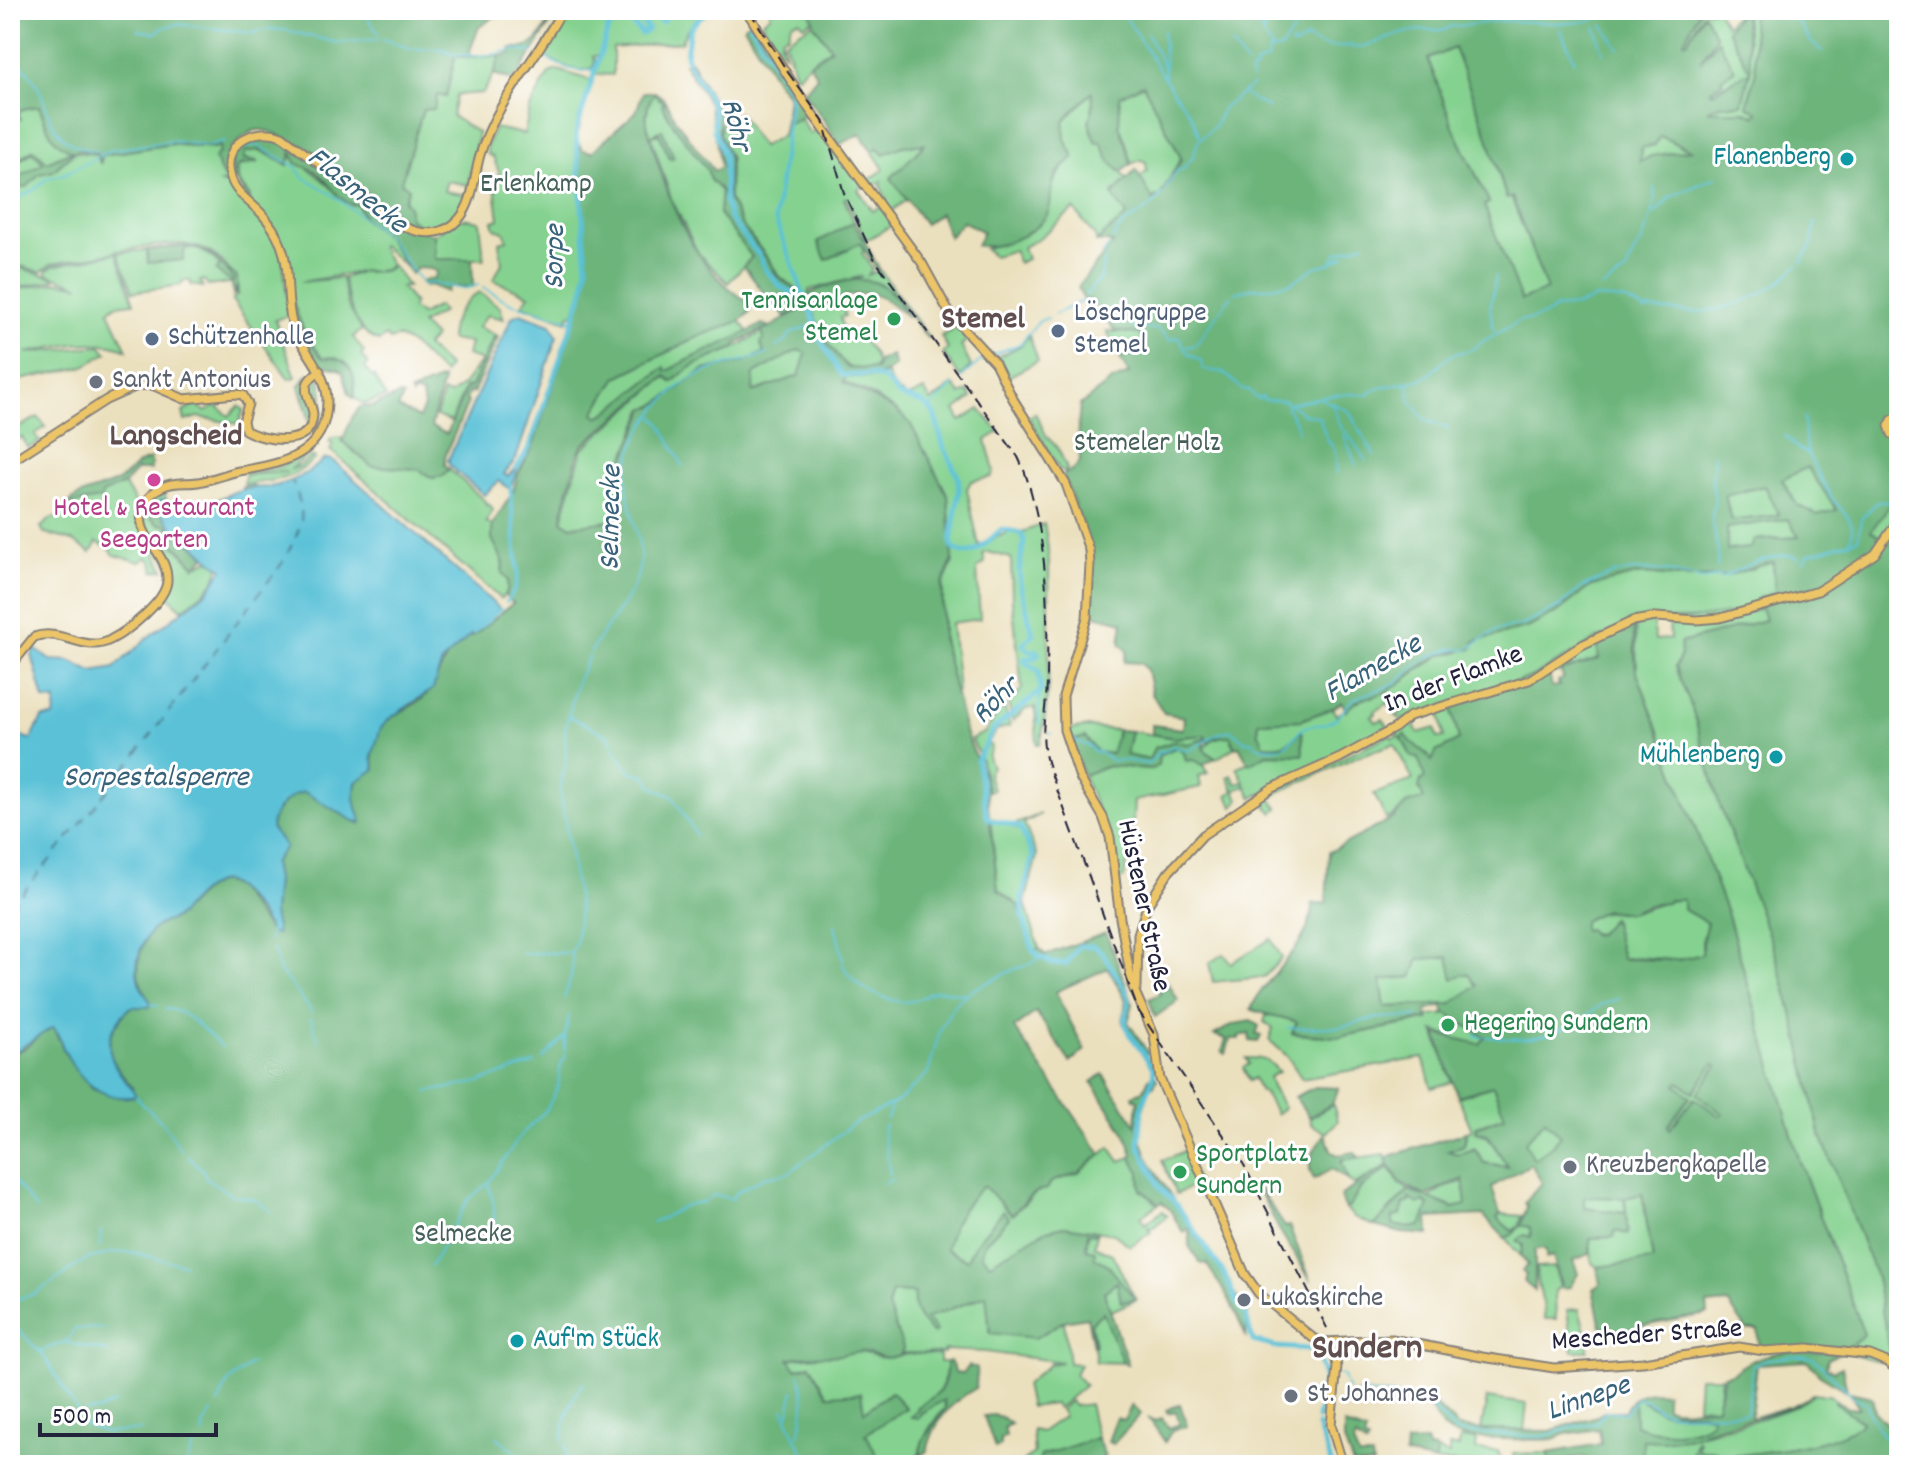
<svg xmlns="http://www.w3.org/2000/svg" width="1909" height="1475" viewBox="0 0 1909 1475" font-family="Dekko,sans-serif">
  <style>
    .green { fill: #85d290; stroke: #547a66; stroke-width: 2 }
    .forest { fill: #6cb47a; stroke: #476b5a; stroke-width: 2; fill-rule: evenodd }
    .water { fill: #5ac1d7; stroke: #3e7289; stroke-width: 2 }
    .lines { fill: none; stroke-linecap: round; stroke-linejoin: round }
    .stream { stroke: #5ac1d7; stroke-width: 2 }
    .canal { stroke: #5ac1d7; stroke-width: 4 }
    .river { stroke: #5ac1d7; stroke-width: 5 }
    .ferry { stroke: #386279; stroke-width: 2; stroke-dasharray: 10 8; stroke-linecap: butt }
    .major-casing { stroke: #86817c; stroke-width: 11 }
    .major { stroke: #edc569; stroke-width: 7 }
    .rail { stroke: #22223b; stroke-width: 2; stroke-dasharray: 12 6; stroke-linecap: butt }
    .culture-dot { fill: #0f9aa8; stroke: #fff; stroke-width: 3 }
    .leisure-dot { fill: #2e9e5b; stroke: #fff; stroke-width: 3 }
    .service-dot { fill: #5c6f8a; stroke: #fff; stroke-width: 3 }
    .worship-dot { fill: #6b7280; stroke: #fff; stroke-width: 3 }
    .hotel-dot { fill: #d1479c; stroke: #fff; stroke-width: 3 }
    .labels { text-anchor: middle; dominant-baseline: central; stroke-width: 6; stroke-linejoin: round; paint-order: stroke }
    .culture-label { font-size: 28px; fill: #0d838f; stroke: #fff; text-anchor: end }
    .park-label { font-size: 28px; fill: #456059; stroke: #fff }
    .leisure-label { font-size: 28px; fill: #27864d; stroke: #fff; text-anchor: start }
    .service-label { font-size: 28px; fill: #4e5e75; stroke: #fff; text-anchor: start }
    .worship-label { font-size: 28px; fill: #5b616d; stroke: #fff; text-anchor: start }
    .hotel-label { font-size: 28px; fill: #b23c85; stroke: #fff }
    .street-label { font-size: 28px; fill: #22223b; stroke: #fff }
    .water-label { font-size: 30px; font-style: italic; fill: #386279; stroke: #fff }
    .quarter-label { font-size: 32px; font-weight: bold; fill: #604f4e; stroke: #fff }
    .district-label { font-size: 36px; font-weight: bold; fill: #604f4e; stroke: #fff }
  </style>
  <rect width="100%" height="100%" fill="#fff"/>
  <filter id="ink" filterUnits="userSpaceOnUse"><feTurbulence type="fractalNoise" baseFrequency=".0125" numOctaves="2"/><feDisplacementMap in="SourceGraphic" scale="16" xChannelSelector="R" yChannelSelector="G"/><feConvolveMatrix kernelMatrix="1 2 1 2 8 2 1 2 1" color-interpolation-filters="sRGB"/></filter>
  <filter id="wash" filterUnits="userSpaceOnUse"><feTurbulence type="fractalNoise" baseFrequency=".006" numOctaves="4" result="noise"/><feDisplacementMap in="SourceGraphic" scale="32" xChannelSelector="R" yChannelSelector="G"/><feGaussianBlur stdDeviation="1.8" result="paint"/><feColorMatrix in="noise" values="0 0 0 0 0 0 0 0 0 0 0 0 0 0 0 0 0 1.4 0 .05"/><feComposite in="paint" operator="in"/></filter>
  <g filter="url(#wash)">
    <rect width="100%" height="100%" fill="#ebe0be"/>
    <g class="green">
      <path d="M565,10H708L688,28L681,42L613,48V75L595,74L599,56H593L595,60L593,68C578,75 554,63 541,53L559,21H563L567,26L562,16Z"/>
      <path d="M769,10H808L814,19L804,25L799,20L791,23L788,35L782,37L781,42L782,41L783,45L781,44L785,53L779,49L762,22L771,15Z"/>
      <path d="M1700,10H1717L1726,25L1740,10H1743L1728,29L1750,68L1745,10H1751L1756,71L1749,98L1758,112L1756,117L1742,111H1703L1719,105L1742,104L1750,72L1724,85L1713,93C1697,63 1696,64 1716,37L1702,14L1687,42L1684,41Z"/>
      <path d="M813,23L831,48L809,63L798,76L795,74L785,41Z"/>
      <path d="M1454,48L1486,131L1506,198L1511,197L1547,290L1520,301L1484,205L1489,203L1488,200L1454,129L1428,59Z"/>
      <path d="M500,56L494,74L483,93L456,95L452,116L478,133L468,185L447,181L444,191L469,195C463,222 440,232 414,229V222L409,218V207L403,200L401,182L423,110L437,95L446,97L455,57Z"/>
      <path d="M557,70L591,80L576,141L586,267L583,289L573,315L570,314L567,321L522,305L529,295L493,280L502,263L499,242L507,240L505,233L495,228L493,221L499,219C497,202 493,189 499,172L493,157L487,154V146L494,128L524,134L530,108L549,73Z"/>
      <path d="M1143,84L1181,158L1158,199L1113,244L1104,241L1096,242V238L1074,209L1038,239L1023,247L1027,259L1018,263L1014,250L994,256L985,249C1005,241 1032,236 1045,217C1051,209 1048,202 1050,193C1054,177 1063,168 1074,156L1065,140L1064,121L1093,91V106L1089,122L1096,143L1101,141L1109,160L1127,179L1112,194L1147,172L1146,162L1141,160L1131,164L1126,143L1119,126L1120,96Z"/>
      <path d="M654,93L665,103L662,105L671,121L708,171L710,180L721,191L719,214L752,257L728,283L698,253L671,198L646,121L649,100Z"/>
      <path d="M35,106H39C46,125 52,145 73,150L47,162L34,149L10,164L11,123L20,118L17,114L23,109Z"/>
      <path d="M739,113L761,147L782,135L785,120L788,124L801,119L810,134L820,126L864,185L858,190L873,211L881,207L893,225L866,240L846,197L844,199L854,222L818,242L826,260L860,243L864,251L862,253L872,269L868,275L880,270L929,338H927L891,290L856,279L863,276L809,290V293L804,296L778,275L771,262L741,224L729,198L730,159L720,135L721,124Z"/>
      <path d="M1660,136L1691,151L1668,153L1640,163L1641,148Z"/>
      <path d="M172,144L194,147L221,146L215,160L226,183L233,187L264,219L282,253L289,315L275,320L296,377L289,379L232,300L238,294C237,280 234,277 226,266C198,232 156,247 117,251L116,249V252L52,264L41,272L10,263V195L39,174L55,169L75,152L96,154L100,163L101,155Z"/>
      <path d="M926,144L892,177L906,200L889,213L884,204L887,200L881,187L882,181L871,188L867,182L884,169L872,151L878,148L883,154L903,146Z"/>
      <path d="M248,149L260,150L288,165L290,151L292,152V158C314,171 332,188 351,205L356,203L364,219L385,235L409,270L381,245L380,247L391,265L384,270L365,272L384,271L393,266L408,287H401L414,303L412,308L421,315L438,306L443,312L421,324L434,337L426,346L448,366L444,374C429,364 418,344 397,337L390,340L386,336L379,341C355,334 348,299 343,278L365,271L301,282L342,278L348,306L362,330L353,337L364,352L361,355L368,364L365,368L372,377L374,376L386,397L364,404L351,396L354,398L355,395L354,377L335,357L323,358C307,340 295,315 291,293C288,280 289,259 283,245C271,219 234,197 237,167L257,161L242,158Z"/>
      <path d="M33,152L44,163L10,182V166Z"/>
      <path d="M462,218L480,221L484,259H434V234Z"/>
      <path d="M185,248C219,250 214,264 232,283L208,286L204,280L200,281L203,287L191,285V281H182L181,285L133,292L118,253L147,250L148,263Z"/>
      <path d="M117,253L134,303L116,305L109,311L127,350C97,336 56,347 26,353L101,346L107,353L83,367L10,382V290L59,282L80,286L47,274L46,271L53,266Z"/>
      <path d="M10,265L55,278V280L10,289Z"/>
      <path d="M479,292L500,307L504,319L487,315L478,327L495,335L470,387L465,388L451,422L436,416L443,393L450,395L463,385L481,361L467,355L470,343L450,340C450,319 463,303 479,292Z"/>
      <path d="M840,298L845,316L840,318L844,334L858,335C866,345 879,355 875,368C867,369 857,371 849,367C831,359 818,322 810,305L817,302L824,305Z"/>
      <path d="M740,321L749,332C722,348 692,356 665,373L664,368L606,413L598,417L594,413L617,377L700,336Z"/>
      <path d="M957,328L969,338L961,346L971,366L960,377L943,353L948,349L941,336Z"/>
      <path d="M1107,331L1139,334L1146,342L1134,355L1119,356Z"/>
      <path d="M762,332L764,337L761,344L765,353L743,362L704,370L654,406L644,409L619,471L634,517L440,1202L571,526L562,521L582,449L662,380L667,377L671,382L690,366L735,348Z"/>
      <path d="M1029,335L1038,361L1004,379L995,358L1020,346Z"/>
      <path d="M798,350L807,353L799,376L752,392L754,374Z"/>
      <path d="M887,373C890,385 897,393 909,397L924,390L931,401L953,385L961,395L968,391L972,398L955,410L961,421L980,409L999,432L986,440L994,471L991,477L971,481L967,489L979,546L1012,530L1022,532L1044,524C1051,554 1049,582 1049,612C1049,657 1050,700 1040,744H1037L1035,707L1026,709L1013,721L1008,704L1022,689L1012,600L1011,558L988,552L983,554L985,563L977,569L980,619L951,623L958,690L955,693L943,639V585L953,562L948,496L910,423L897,411L868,393L843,382L846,377H877Z"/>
      <path d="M196,404L206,412L216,405L229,416L239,406L244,410L238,424L198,417L185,421L183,412Z"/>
      <path d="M1035,413L1047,437L1058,448L1067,469L1065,472L1060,470L1029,417Z"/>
      <path d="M38,417L46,427L35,434L40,442L28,448L22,437L10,444V432Z"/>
      <path d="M342,437V441L371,466L418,469L432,478L443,476L449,469L487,503L486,505H490L493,510L486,522L492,525C493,543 505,556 502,573L508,579L507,591L501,599L330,450L333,445L329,442L332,438Z"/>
      <path d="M316,442L319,445L290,470L300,466L312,456L315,458C294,480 277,480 248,484L255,487L242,489V487L247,486L244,484L245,475L287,472L244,473C272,470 297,466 316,442Z"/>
      <path d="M1807,467L1838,510L1817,515L1797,505L1782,480Z"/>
      <path d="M124,484L140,509L139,517L164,570L154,571L152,562L147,557L140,562L114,555L111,550L97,542L91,553L73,541L44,533L41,527L52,518L60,517C67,501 84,501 100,499L102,494Z"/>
      <path d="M1765,486L1780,515L1731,521L1725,496Z"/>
      <path d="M164,489L166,500C156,499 154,510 152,519L157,524L166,525L175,537L170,541L195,567L209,560L219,566C218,585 196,599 182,609L168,596C170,585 172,575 168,564C164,554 155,547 150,538C138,517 148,500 164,489Z"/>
      <path d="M1899,492V549L1870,531Z"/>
      <path d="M1788,519L1800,537L1754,540L1751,548L1727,550V527Z"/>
      <path d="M1773,562L1775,593L1761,607L1712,618L1633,620L1533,676L1451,707L1459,740L1437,752L1431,762L1428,754L1413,747L1405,734L1401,737L1411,756L1418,757L1426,778L1425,799L1406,804L1394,816L1386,819L1374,794L1413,780L1394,744L1358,756L1279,792L1270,799L1278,808L1273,813L1264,803L1259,807L1256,801L1261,797L1389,735L1393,738L1398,736L1395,730L1411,717L1418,733L1435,728L1438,738L1444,737L1439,710L1402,720L1396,716L1406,710L1400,703L1393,709L1388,703L1375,711L1376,714L1372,716L1376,722L1383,719L1390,729L1252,798L1246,786L1235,790L1239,799L1233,807L1228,795L1234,791L1228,777L1232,775L1236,784L1242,782L1245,784L1237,767L1267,754L1303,755L1302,731C1289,743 1282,748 1263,745L1258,731L1259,722L1301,720L1333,708L1337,715L1365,696L1372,697L1388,691L1442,654L1460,652L1475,641L1529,627L1556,613L1591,586L1641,574L1693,578L1726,576Z"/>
      <path d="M1762,609L1765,620L1681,643V655L1675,667L1692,708L1719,803L1775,952L1797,1029L1820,1133L1876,1277L1892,1365L1843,1351L1864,1334L1799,1159L1728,916L1637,672L1635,622L1653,619L1655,640L1670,639L1669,619L1686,620Z"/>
      <path d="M1597,639L1599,659L1559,672L1539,674Z"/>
      <path d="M1004,706L1010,726L997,730L981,753L989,744L992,746L988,757L992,767L988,773L993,790L988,791L980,757L971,739L984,733Z"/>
      <path d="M1087,727L1118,730L1112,754L1097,752L1085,737L1071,741L1067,730Z"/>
      <path d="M1131,731L1173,738L1205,735L1206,738L1188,744L1175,741L1155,748L1150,760L1126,755Z"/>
      <path d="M1230,735L1235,747L1216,759L1204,749C1209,738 1219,737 1230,735Z"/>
      <path d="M1177,747L1204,765L1208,773L1199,776L1201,787L1134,801L1132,838L1124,878L1116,880L1112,846L1107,842L1104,828L1083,775L1108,766L1152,769L1159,755Z"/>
      <path d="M1041,814L1024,823L1037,856L1025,903L1039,948L1033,951L1019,906L998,890L990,817L1018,829L1016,824Z"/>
      <path d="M1683,899L1684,910L1707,923L1702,942V954C1676,966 1649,953 1622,959L1612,919L1598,934L1583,931V921C1611,904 1608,917 1633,912C1652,909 1661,900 1683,899Z"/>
      <path d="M1271,939L1282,958L1264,977L1213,982L1209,963L1224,954L1231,963Z"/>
      <path d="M1449,957L1468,973L1477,986L1451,1004L1385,1007L1381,980L1412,977L1419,959Z"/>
      <path d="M1447,1014L1485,1037L1481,1044L1464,1042L1434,1031L1452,1082L1432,1088L1423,1058L1302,1079L1287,1056L1269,1040L1273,1028L1264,1022L1266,1016L1273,1015L1297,1022L1292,1034L1339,1037L1429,1020L1428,1016Z"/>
      <path d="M1246,1058C1262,1058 1269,1059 1279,1072L1269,1077L1272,1087L1284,1108L1276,1114L1263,1091L1260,1092L1254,1078L1249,1081L1243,1068L1249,1064Z"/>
      <path d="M1714,1063L1718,1066L1724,1113L1721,1116L1671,1129L1668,1127L1690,1097L1676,1085L1678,1082L1694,1091Z"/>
      <path d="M1493,1086L1505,1116L1476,1126V1132L1486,1135L1508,1166L1484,1163L1475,1148L1457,1154L1448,1151L1464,1146L1467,1132L1472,1130L1458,1097Z"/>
      <path d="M1333,1105L1338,1121L1326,1133L1311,1124L1310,1118Z"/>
      <path d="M1535,1107L1560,1135L1554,1144L1534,1159L1525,1142L1543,1118L1523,1139L1519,1131L1520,1120Z"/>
      <path d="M1110,1147L1120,1161L1131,1157L1140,1172L1141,1190L1158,1204L1141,1217L1145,1224L1162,1211L1167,1216L1151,1229L1147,1226L1151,1232L1130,1246L1114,1234L1064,1226L1047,1230L990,1264L980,1255L985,1243L1009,1218L975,1244L967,1260L945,1249C952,1224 963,1202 984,1186L1012,1215L1039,1190L1047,1189L1051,1182L1078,1173Z"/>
      <path d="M1185,1151L1198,1184L1176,1194L1162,1160Z"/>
      <path d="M1385,1154L1388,1165L1355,1185L1348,1180L1341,1160Z"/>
      <path d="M1389,1167L1400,1184L1409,1190L1374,1226L1354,1217L1346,1209L1350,1206L1360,1189Z"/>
      <path d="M1464,1181L1467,1206L1455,1208L1429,1198L1441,1189Z"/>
      <path d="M1642,1194L1653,1261L1597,1267L1592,1263L1590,1238L1614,1237V1231L1626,1214L1584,1208V1196L1624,1198Z"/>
      <path d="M1409,1197L1429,1205L1421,1226L1409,1228L1393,1225V1217L1401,1214L1402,1208Z"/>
      <path d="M1500,1214L1522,1216L1519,1224L1530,1227L1531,1237L1518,1242L1523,1245L1521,1256L1505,1238L1512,1235L1518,1227L1512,1231L1496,1218Z"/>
      <path d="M1088,1233L1097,1234L1094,1246L1112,1254L1136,1300L1109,1312L1104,1292L1117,1282L1121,1302L1134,1299L1107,1264L1094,1258L1086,1249Z"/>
      <path d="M1554,1267L1560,1286L1555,1291L1556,1319H1544C1547,1302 1535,1289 1537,1268Z"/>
      <path d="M892,1292L915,1293L925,1319L987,1295L1035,1338L1064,1321L1069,1363L1080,1364L1075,1374L1085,1385L1058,1408L1054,1404L1030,1407L1025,1385L1050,1364L1062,1362L985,1352L944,1350V1353H901L888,1307Z"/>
      <path d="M1579,1309L1588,1340V1351H1573L1567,1310Z"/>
      <path d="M1104,1311L1123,1363L1096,1362L1091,1323Z"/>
      <path d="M864,1351C881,1359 883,1359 900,1355C912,1352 928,1354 940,1355V1362H947C945,1387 940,1396 917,1407L921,1413L944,1400L945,1408C933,1421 921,1439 919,1456L902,1465H882L865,1434L906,1408L891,1392L864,1413L828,1395L810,1365L796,1369L788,1359Z"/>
      <path d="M1699,1377H1721L1718,1407L1697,1406Z"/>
      <path d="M1812,1394L1829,1395L1837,1401L1836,1403L1862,1422C1845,1445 1756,1453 1725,1457L1715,1451L1697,1450L1699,1440L1691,1458L1668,1465H1643L1642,1440C1676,1442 1790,1417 1812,1394Z"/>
      <path d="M1487,1398L1527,1404L1524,1430H1481Z"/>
      <path d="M1638,1398C1650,1402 1658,1413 1673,1414C1686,1416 1698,1411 1711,1416V1421C1693,1436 1656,1434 1635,1426L1634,1401Z"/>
      <path d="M1070,1401L1075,1406L1089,1404L1097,1438L1041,1456V1465H1024L1023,1461L1034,1454L1032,1430L1041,1432L1064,1416L1060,1410Z"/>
      <path d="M1460,1439H1476L1475,1450L1498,1451L1503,1465L1436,1462L1437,1451L1449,1455V1447H1459Z"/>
      <path d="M1547,1453L1552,1465H1514L1513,1454Z"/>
    </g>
    <g class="forest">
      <path d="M10,10H505L479,27L468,56L455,57L446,97L437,95L434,109L423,110L401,182L409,188L404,200L409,207V218L417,223L414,229L406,225C374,202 297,134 261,130C249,129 239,141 231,150L233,187L221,183L226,182L214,158L219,153L220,146L214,148L172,144L102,155L101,163L97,153L78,150L72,153L53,171L39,174L27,187L16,188L10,195V182L43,163L33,152L10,166V164L34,149L47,162L72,151C51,143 47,127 39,106L23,109L18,114L21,119L11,123L10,127Z"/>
      <path d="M555,10H559L519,73L512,80L494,74L500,56L511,53V48C538,51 544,30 555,10Z"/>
      <path d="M808,10H1700L1684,41L1687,42L1704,13L1716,37L1700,62L1718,40L1735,70L1721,79L1723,82L1711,90L1712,93L1750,71L1742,104L1719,105L1707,111H1743L1756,116L1758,112L1747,106L1756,71L1751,10H1899V492L1871,531L1899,549V1370L1892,1365L1876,1277L1820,1133L1797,1029L1775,952L1719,803L1692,708L1675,667L1681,655L1680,643L1765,620L1758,598L1775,592L1773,562L1726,576L1693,578L1641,574L1591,586L1556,613L1529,627L1475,641L1472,649C1462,651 1450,651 1441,655C1422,663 1407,680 1389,690C1371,701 1361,693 1346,711L1342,702L1333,708L1301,720L1259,722L1258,731L1264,745C1282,747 1290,744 1302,730L1303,755L1267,754L1249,764L1239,746L1235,747L1230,736L1216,737L1208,743L1205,735L1173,738L1152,734V725L1183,729L1184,717L1164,713L1152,694L1147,670L1141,663L1124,662L1127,651L1120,643L1123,622L1091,614L1092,552L1063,475L1074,469L1080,461L1078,426L1080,405L1112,381L1129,374L1119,356L1134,355L1146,343L1139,334L1115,331C1111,325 1106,321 1101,316C1094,306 1098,300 1083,299L1078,287L1113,243L1097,241L1127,215L1112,195L1136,170L1153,200L1156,197L1158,199L1171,181L1181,159L1180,155L1143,84L1120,96L1119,126L1126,143L1131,164L1121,172L1109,160L1101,141L1096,143L1089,122L1093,106L1092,92L1064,121L1065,140L1074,157C1068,162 1061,169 1056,175C1048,189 1054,206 1045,218C1031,235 998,251 976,245L983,232L963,221L949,237L940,213L925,224L891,178L925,144L903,146L883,154L878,148L872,151L860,134L839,145L822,117L800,88L805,91L817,76L810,64L831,48L813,23L814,20ZM1454,48L1486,131L1507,199L1512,197L1547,290L1521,300L1484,205L1489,203L1488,200L1454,129L1428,59ZM1660,136L1691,150L1651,156L1640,162L1641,148L1655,145ZM1807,467L1837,510L1817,515L1797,505L1782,480ZM1765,486L1779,515L1731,521L1725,495ZM1788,519L1799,537L1754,540L1751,548L1727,550V528Z"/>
      <path d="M1743,10L1751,68L1749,69L1727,29Z"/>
      <path d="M751,20L811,113L787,124L785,120L788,95L777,82L744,26Z"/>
      <path d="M691,61L720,115L719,134L729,159L728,198L741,224L770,263L777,276L804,296C829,284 866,269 890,291C897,298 902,309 908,318C879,288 860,288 824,305L817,301L809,305L827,343L848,368L876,369L878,361L891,355L895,366C880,379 864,377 846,377L843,382L897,411L910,423L948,496L952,561L942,585V638L965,732L985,779L998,890L1019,906L1033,951L1039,948L1045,955L1106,933L1133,1004L1128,1022L1148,1053L1143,1056L1123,1023L1126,1000L1108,968L1055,992L1085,1050L1070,1062L1036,1012L1014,1028L1101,1154L1078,1173L1051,1182L1047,1189C1032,1190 1022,1204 1012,1215L984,1186C963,1202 952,1224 946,1249L967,1260L975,1244L1003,1211L1009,1218L985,1243L981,1255L990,1263L1047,1230L1064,1226L1098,1231L1097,1234L1088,1233L1086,1249L1095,1251V1258L1107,1264L1135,1299L1121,1302L1117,1282L1104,1292L1128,1364L1123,1363L1103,1312L1091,1323L1095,1345L1093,1346L1087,1317L1064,1321L1035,1338L990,1333L986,1295L926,1319L936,1331L933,1334C921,1322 910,1311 915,1293L892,1292L888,1307L903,1348L901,1354C885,1362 880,1355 865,1352C858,1350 847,1354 840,1355C822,1357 805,1354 789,1359L796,1369L810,1365L828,1395L861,1393L864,1412L891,1392L906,1408L866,1434L882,1465H825L807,1455L803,1465H10V1055L25,1048L48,1028L53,1027L66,1054L94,1090L132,1087C104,1055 100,1039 130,1007H149C149,994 138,986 138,972C138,953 144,932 161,923C167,920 173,920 178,916C193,902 202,887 222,881L236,887L271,933H276L273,913L276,880L273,863L285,847L271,828C272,811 288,795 304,792L360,824L354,799L356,782L375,767C371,756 372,741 378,731C389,714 410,710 424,697C441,682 444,640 473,636L513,603L504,595L507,591L508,580L502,573L504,563L492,539V525L513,492L518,474L533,446L584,290L587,267L576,140L583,150L592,152L636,112L643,92H655L664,99L675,119L714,171L721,167L709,103L684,63ZM654,94L664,103L662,105L671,121L708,171L710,180L721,191L719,214L752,257L744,266L763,292L785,316L802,309L762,332L764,337L761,344L764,353L743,362L704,370L654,406L646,408L615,480L618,520L571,526L562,521L563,512L578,454L583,445L666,376L673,382C692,362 711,359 735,348L736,344L768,326L762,324C730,343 697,353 666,372L665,367L606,413L598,417L594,413L617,377L700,336L740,321L749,313L751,304C689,266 670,202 650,137L659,134L670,159L674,157L662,130L650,136C645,120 644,108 654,94ZM798,350L806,353L799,376L753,392L754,374Z"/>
      <path d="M251,136H276L402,226L434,234L435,259H472L473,287H449L447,292L430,285L424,287L421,283L425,280L433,279L437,272L431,269L417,268L411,274L385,235L364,219L358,205C337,205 330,179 313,170C308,167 302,167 296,163L292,152L288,165L260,150L245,152L244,159L259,162L240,165L236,168L238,182L250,196V201C229,176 222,159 251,136Z"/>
      <path d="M854,222L880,270L878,272L860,243L826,260L818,242Z"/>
      <path d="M185,246C210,249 222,261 234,282L228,269L237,277L238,294H236V287L234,294L233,295L232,283L216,271L221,265L220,262L198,249L185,248L183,260L148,263L147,250Z"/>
      <path d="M291,297L304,332L320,355L323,358C352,356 356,374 354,398L349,393L342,371C334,366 324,368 318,363C300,346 293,320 291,297Z"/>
      <path d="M495,335L498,337L473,393L469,392L466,400L468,402L445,456V465L449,469L443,476L432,478L418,469L371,466L342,441L353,416L360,407L373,406L399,395L403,397L398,408L419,418L424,407L422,395L414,392L412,396L410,392L442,379L443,381L431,427L447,434L466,388L471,387Z"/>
      <path d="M309,373L305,383L318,374C327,397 323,411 314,433L309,426C311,417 301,397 299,385Z"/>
      <path d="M151,459V470H137L124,484L102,494L101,499L72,504L64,509C78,488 106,492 125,476C137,467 134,463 151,459Z"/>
      <path d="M155,505C163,513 168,523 175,532C185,542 196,543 205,557L196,566L170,540L175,536L166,525L157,523L149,516Z"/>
      <path d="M1633,623L1636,670L1728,916L1799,1159L1864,1334L1847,1349L1750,1348L1759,1345L1758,1330H1747L1728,1303L1707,1305L1708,1314L1637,1327L1628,1331L1601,1327L1593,1289L1600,1284L1597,1267L1653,1260L1642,1194L1625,1198L1628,1234L1615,1231L1614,1237L1590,1238V1254L1573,1260L1578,1274L1570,1287L1562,1288L1553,1256L1546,1258V1251L1543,1248L1535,1250V1291L1523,1281L1526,1275L1522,1271L1528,1264L1521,1256L1523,1245L1517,1241L1524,1235L1531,1237L1530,1227L1521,1225L1512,1235L1505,1238L1483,1215L1428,1218L1429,1235L1402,1233L1374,1226L1409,1190L1452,1208L1466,1205L1463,1179L1438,1189L1426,1196L1401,1183L1390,1167L1360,1189L1350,1206L1346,1209L1340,1196L1389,1165L1387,1157L1466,1132L1464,1145L1448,1151L1457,1154L1475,1149L1484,1163L1508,1167L1487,1134L1477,1132L1476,1127L1505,1116L1493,1086L1458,1096L1436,1034L1480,1044L1485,1037L1447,1014L1443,1015L1445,1012L1443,1006L1426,1011L1428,1019L1338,1037L1292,1033L1297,1022C1281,1016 1266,1016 1251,1009C1266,973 1313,946 1312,904L1326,903L1329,852L1394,818L1406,804L1424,799L1419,788L1421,780L1425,778L1418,758L1412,757L1401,737L1405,734C1414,748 1425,749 1432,761L1436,752L1459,740L1451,706L1539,674H1549L1552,687L1559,686L1558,681L1563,678L1561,671L1599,659L1597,639ZM1669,900H1683V909L1707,923L1702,942V954L1678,960L1622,959L1612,918L1598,934L1593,935L1588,929L1583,930V921L1605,910L1629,913L1650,905L1667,903ZM1448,957L1453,979L1468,973L1477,986L1451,1004L1385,1007L1381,980L1412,977L1419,959ZM1714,1064L1717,1066L1697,1094L1723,1114L1720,1116L1694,1098L1670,1129L1668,1126L1690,1096L1676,1085L1679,1082L1693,1092ZM1545,1120L1560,1135L1554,1144L1534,1159L1525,1142ZM1531,1164L1542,1183L1525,1202L1527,1207L1520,1226L1512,1231L1497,1218L1500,1214L1492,1187ZM1584,1197L1624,1198L1626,1213L1584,1208ZM1409,1198L1418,1204L1424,1202L1429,1205L1421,1226L1409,1228L1393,1225V1217L1401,1215L1404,1204L1410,1202Z"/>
      <path d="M1118,730L1131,731L1126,755L1149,760L1154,748L1175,741L1188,744L1205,739L1204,750L1215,758L1203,765L1194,760L1186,761L1184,753L1177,747L1159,755L1158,765L1152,769L1108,766L1083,775L1071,741L1085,737L1097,752L1111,754Z"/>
      <path d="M1169,984L1178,1001L1155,1017L1149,999L1160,994L1159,989Z"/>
      <path d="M1251,1021L1259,1026L1256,1034L1261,1036L1258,1042L1250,1041L1249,1034L1239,1036V1039H1230L1226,1054L1222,1052L1226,1039L1214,1035L1234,1024Z"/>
      <path d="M1103,1074L1136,1125L1138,1100L1134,1099L1133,1095L1143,1091L1149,1078L1155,1076L1157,1080L1154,1086L1150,1087L1143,1110L1140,1133L1137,1129L1150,1163L1191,1227L1183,1232L1170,1210L1162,1202L1158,1204L1141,1189L1140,1172L1131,1157L1133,1155L1126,1135L1092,1082Z"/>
      <path d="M1315,1087L1339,1088L1332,1104L1309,1117L1295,1097Z"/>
      <path d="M1325,1134L1332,1152L1338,1155L1355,1152L1359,1157L1341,1160L1348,1180L1332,1169L1314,1179C1303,1161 1315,1149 1325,1134Z"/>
      <path d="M1255,1182L1285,1227L1289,1226L1311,1281L1277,1226Z"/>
      <path d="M1191,1230L1229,1280L1234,1294L1248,1310L1246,1336L1229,1299L1206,1263L1201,1264L1189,1246V1232Z"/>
      <path d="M1797,1350L1839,1353L1828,1359L1826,1368L1834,1371L1842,1367L1847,1391L1820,1375L1807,1361L1757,1364L1751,1418L1791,1406L1813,1395L1791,1408L1708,1430L1692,1437L1662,1441L1643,1440V1465H1601L1583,1457L1568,1460L1566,1465H1552L1547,1453L1601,1444L1599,1429L1565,1434L1554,1439C1537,1440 1462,1440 1452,1434C1441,1429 1429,1410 1429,1399L1458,1427L1481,1430L1550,1431L1597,1416L1606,1411H1625C1634,1392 1646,1391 1666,1393V1407C1682,1413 1699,1406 1717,1407L1724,1375C1733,1373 1734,1372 1741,1367C1755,1357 1780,1351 1797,1350ZM1638,1398L1662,1412H1702L1711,1415V1421C1693,1436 1656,1434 1635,1425L1634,1401Z"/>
      <path d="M950,1361L955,1372L963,1373L969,1366L977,1368L976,1388C950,1403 934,1421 927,1451L919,1456L923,1440L945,1408L944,1400L921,1413L919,1418L911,1417C927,1391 945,1405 947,1362Z"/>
      <path d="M1849,1392L1872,1397L1875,1412L1892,1430C1890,1445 1899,1451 1899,1465H1668L1691,1457L1697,1439L1698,1450L1715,1451L1725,1457C1754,1453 1847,1445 1862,1421L1835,1403L1837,1401L1849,1408H1859Z"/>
      <path d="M1180,1404L1187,1426L1172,1430L1165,1442L1148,1417L1155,1421L1162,1418L1169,1428L1180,1424L1176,1411L1168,1413L1166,1410Z"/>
      <path d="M1132,1405L1141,1414L1113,1444L1108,1442L1116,1418L1124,1420Z"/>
      <path d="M993,1415L1001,1417L1011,1424L1004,1427L1006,1436L1000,1439V1445L995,1448L984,1416Z"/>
      <path d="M1344,1425L1366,1433L1364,1439L1368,1442L1366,1446L1356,1438L1353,1444L1359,1457H1372L1373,1465H1353L1344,1441Z"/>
      <path d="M1097,1438L1105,1456L1097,1465H1041L1040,1456Z"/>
      <path d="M1426,1442L1428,1448L1436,1449L1435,1462L1405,1455L1406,1443Z"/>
    </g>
    <g class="water">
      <path d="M520,313L551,324L557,336L516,459L504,474L508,476L520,463L510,489L499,481L484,495L450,466L448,460L512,317Z"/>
      <path d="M325,459L332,460L345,471L499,608L442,662L433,689L389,719L381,728L372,756L375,769L356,782L354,799L362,823L352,820L304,792C288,795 272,811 271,828L285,847L273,863L276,880L273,913L277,934L271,933C264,918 239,884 222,881C203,886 192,901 179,915C173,921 164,921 157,926C142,937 133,963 139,982C141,990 148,996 151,1004L149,1007H130C108,1030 101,1047 121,1075C126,1082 132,1087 136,1096C103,1103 77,1079 64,1050C60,1042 59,1034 53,1027L10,1055V734H18L31,740L42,718L54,717L56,701L44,700L32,655L35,649L50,660L70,661L92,672L114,668L151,635L208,591L223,569L210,560L194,544L176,533L157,506L160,500C170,500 179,508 190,507C208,506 221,497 237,491C248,487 258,488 269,487C291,484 309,473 325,459Z"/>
    </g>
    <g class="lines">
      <g class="stream">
        <path d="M362,10L378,33"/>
        <path d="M1250,10L1265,37"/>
        <path d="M1781,10L1799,23L1810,41L1822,51"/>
        <path d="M1609,13L1626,10"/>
        <path d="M1126,18L1172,90L1191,115L1199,135"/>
        <path d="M1603,25L1619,49"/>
        <path d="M1595,27L1603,53"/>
        <path d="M1560,29L1575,61"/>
        <path d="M138,30L156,33L161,28L178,24L252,33L269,29L285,30L338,43L379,39"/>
        <path d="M1163,31L1165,77"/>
        <path d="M1264,33L1265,10"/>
        <path d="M1147,34L1165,69"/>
        <path d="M10,38L16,56L10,61"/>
        <path d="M383,39L411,49H442L456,55H491L511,50"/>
        <path d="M1267,40L1272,49"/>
        <path d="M1293,42L1291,45L1294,46L1307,39C1320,48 1337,48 1352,45"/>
        <path d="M1231,45L1247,65"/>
        <path d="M1352,48C1370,47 1384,39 1401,34C1416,29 1430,30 1445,30L1451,26C1468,26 1484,22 1501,21C1529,20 1582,29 1606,15"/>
        <path d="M514,50L533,52"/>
        <path d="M542,54C555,65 580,76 596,68"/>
        <path d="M18,63C58,92 34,142 96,151"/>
        <path d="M1252,80L1251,71L1256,69L1255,65L1267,60L1269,51L1281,49L1301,19L1307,15L1306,10"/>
        <path d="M1243,94L1268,108"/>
        <path d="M246,147L257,145L296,167L302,176L330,193L386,235L423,285L432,283L463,289L478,285"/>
        <path d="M99,156L111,150L173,141L209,146L225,142"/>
        <path d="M1181,171L1193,157L1198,141L1215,126L1223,108L1253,85"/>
        <path d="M1165,190L1178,169"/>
        <path d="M10,202L34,190L46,179L64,174L97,158"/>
        <path d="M1652,214L1655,200L1654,188"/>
        <path d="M1113,240C1117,221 1149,215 1163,193"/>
        <path d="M1102,255L1109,246"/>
        <path d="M1333,261L1345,255"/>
        <path d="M1802,262L1812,243L1815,222"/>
        <path d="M483,288L511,303L573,321"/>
        <path d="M1602,288L1626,272L1632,256L1642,241L1652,214L1657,212L1670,197L1716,177"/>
        <path d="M1236,293L1250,288H1265L1291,283L1315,267L1331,263L1337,253L1365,243"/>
        <path d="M1086,295L1101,277L1104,260"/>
        <path d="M1083,302L1087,308L1100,313"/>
        <path d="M1644,311L1650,309C1659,312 1665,310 1674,311C1711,316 1743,304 1774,286C1782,281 1790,271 1798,265"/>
        <path d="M1104,312L1108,315L1115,313L1137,328L1159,329L1171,341L1173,338H1180C1183,351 1189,355 1200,360L1204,370L1223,372L1242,389L1249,390L1257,399L1263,397L1264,400L1285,401L1288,404C1312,399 1344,391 1368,395C1381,383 1405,385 1421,379C1433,375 1440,363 1450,356C1458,351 1467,353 1474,348C1488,336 1506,330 1521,320H1530L1550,313L1555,308L1577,306L1595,298L1623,300L1643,309"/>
        <path d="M1055,314L1082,301"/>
        <path d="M1494,330L1490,309L1496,276"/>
        <path d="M1197,343L1231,296"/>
        <path d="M776,347L786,341L791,333L816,324"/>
        <path d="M1186,347L1196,345"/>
        <path d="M991,355L1020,344L1039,321L1048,318"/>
        <path d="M962,377L985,357"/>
        <path d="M1404,384L1409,387L1410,397"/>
        <path d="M1321,399L1349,411L1356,424"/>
        <path d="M1889,399C1887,381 1887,364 1899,351"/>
        <path d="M1410,400L1425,420L1449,428"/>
        <path d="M1331,402L1342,429"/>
        <path d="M1287,405C1288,416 1297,420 1298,432"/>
        <path d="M1291,405L1303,414L1319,417L1325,434"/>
        <path d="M930,408L953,385"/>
        <path d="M653,416L661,424L683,466"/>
        <path d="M1804,418C1805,430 1804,445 1809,456C1815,469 1823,482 1830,495C1839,511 1861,520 1849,543"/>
        <path d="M1357,426L1374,455"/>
        <path d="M1346,431L1366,461"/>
        <path d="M1343,432L1356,465"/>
        <path d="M1785,436L1798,449L1806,453"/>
        <path d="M1326,437L1335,451L1337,473"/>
        <path d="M1714,455L1712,482L1715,500L1712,518L1718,553L1717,568"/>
        <path d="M1804,561L1809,554L1858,539L1861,519L1877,502H1891L1899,489"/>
        <path d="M591,652C605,625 629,604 638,574C646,547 632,522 628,496C627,487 626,474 628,465C635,429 669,387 703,373C722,364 747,361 767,354"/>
        <path d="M1040,694L1038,721L1040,724"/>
        <path d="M569,716L609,736L616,753L631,772L645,775L653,787L673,797L696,835"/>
        <path d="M1050,733L1052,734"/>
        <path d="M1071,739L1091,747L1093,751L1101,753L1113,761L1124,760L1148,764L1161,750L1163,752L1173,746L1189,751L1217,734L1231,730L1245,742L1252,741L1256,746C1288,751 1284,747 1304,727L1325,724L1337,718L1353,699L1392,685L1426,658L1451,649L1466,650L1497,630L1523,625L1559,607L1581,588L1615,573L1645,570L1667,571L1704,580L1720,576L1723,578C1739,568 1782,548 1800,558"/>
        <path d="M835,925L843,961"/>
        <path d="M269,941L270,930"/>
        <path d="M273,948L279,970L310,1009L311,1013"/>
        <path d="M521,953H571"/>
        <path d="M1036,961L1039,957"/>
        <path d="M843,964C849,986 891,1006 912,1001C920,1000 927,992 935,991C944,989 957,994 967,994"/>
        <path d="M1028,965L1034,962"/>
        <path d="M1015,969L1025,966"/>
        <path d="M564,998L571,978L573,962L571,953L576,942L579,909L560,790L566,761L565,729L577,682L589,656"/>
        <path d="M955,1003L974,989L1013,970"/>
        <path d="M151,1004L158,1006"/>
        <path d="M165,1009C188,1009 205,1033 222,1047"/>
        <path d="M311,1018L318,1040"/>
        <path d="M1288,1028L1340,1027L1377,1018L1416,1017L1418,1015"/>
        <path d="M1475,1036L1484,1037"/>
        <path d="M1487,1037C1523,1041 1547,1040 1580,1020C1597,1009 1597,1004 1619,999"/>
        <path d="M543,1059L564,1037"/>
        <path d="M427,1092L480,1082L535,1063"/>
        <path d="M136,1096L145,1107"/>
        <path d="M147,1108L164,1124L181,1150"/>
        <path d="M887,1119L892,1105"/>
        <path d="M885,1125L883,1132L890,1174"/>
        <path d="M187,1156L203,1170L206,1178L233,1196"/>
        <path d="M10,1176L36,1209"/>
        <path d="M884,1184L892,1179"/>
        <path d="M489,1185L494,1206V1243"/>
        <path d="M237,1196L256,1200L272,1212"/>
        <path d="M708,1199L714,1195L733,1199L734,1194L764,1177L788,1173L853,1124L900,1100L928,1073L941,1027L954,1005"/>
        <path d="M652,1223C664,1219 673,1211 684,1206C691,1203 698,1204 705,1201"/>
        <path d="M100,1246L101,1231"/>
        <path d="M110,1253L132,1252L163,1260"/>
        <path d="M166,1261L185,1264"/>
        <path d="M431,1266L468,1200L489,1182L521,1135L546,1110L554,1095L558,1087L561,1063L565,1059V1035L569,1016"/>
        <path d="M10,1301L35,1294L87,1259L108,1254"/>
        <path d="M10,1326C26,1331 30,1347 42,1353L79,1414"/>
        <path d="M66,1341L75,1329L106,1328"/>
        <path d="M40,1351L64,1342L108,1352"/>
        <path d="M1322,1369L1333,1372"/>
        <path d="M799,1374L800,1377"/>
        <path d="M1339,1374L1343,1376L1348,1391"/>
        <path d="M1356,1393C1379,1392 1400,1398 1423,1398L1456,1432L1542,1437L1576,1426L1596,1423L1606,1411L1625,1413L1637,1398L1649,1401L1658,1409L1673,1414L1747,1413L1753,1366L1764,1360L1793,1356L1813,1358L1856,1399L1866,1403L1871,1416L1899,1460"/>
        <path d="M218,1404L228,1382L252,1363"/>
        <path d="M783,1409L796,1438"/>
        <path d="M86,1411H97L115,1403"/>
        <path d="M788,1415L794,1390"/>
        <path d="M80,1418L83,1424L106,1433L141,1430"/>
        <path d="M203,1435V1426L212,1412"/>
        <path d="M799,1435C804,1416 806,1401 801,1380"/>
        <path d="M497,1437L514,1451"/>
        <path d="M796,1438L805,1455"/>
        <path d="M563,1440C562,1422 572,1396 584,1383"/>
        <path d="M516,1453L538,1465"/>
        <path d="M190,1465L188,1460L194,1444"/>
        <path d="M560,1465L567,1457L565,1445"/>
      </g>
      <g class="canal">
        <path d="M750,24L791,94L775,219L805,298"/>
        <path d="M507,601L515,589L518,574L510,484"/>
        <path d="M473,633L500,609"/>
      </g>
      <g class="river">
        <path d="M711,10L699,18L690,29L686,54L688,63L711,102L714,115V130L724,155L725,203L730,219L759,255L766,270L781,287L805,298L816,324L818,336L842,375H870L883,378L900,396L923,403L934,413L943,445L958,477L959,491L951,541L953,549C976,561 986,541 1002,529L1021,533L1024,541L1019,570L1020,584L1033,634L1023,644L1029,651H1037L1038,654L1036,657L1024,659L1026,663L1038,670L1041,691L994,729L977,760L987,816L989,819L1020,827L1033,856L1022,897L1023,916L1033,950L1039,957L1048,960L1051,963L1066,964L1079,946H1093L1102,952L1125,989L1129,1000L1125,1022L1128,1031L1154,1069L1153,1078L1142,1107L1139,1145L1160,1188L1176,1204L1225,1275L1235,1299L1245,1313L1253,1341L1276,1347L1310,1349C1331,1368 1322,1395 1318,1419"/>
        <path d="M517,468L530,446L584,289L587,268L576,132L608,29L618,18L624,16L642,34L648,29L643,23V17L651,16L662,22L671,10"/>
        <path d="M1318,1426L1332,1465"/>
      </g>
      <path class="ferry" d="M10,908L119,777L283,562C301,526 309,520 292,481"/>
    </g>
  </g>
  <g filter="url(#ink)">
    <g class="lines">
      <g class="major-casing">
        <g id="major">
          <path d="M746,10L809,109L922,263L950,314L995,363L1013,399L1066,484L1089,550L1090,564L1087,618L1063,696L1064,730L1080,778L1103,817L1110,837L1120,918L1132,985L1154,1035L1160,1079L1245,1274L1259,1294L1313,1338L1323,1342L1392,1339L1482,1357L1554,1368L1643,1362L1739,1347L1764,1351L1808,1348L1870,1355L1887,1362L1899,1371"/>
          <path d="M1899,417L1892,420L1889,426L1892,434L1899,437"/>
          <path d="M10,462L106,400L137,386L152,385L184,399L235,394L243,395L248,404L243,421L245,430C264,441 312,449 313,415C313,405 304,395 307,385C309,378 315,374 320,371"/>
          <path d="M10,667L34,637C61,627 85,654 110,640C128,631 166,601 167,581C169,550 129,535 145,503C149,496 155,490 162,487C174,481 186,484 198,482C212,480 225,474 239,471C282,464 328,455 327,399C326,369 301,350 292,323C285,297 291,270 281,245C277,234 270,223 262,214C252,203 235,193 231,178C220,144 254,125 282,136L403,226C422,236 444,236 459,219C474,202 474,175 480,155C496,101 537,59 562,10"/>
          <path d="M1137,987L1138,934L1147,906L1168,873L1203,835L1272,788L1340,758L1395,728L1410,716L1529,680L1582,645L1633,621L1656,617L1697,620L1720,618L1818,591L1875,554L1899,519"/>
          <path d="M1333,1342L1337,1367L1331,1425L1343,1465"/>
        </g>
      </g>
      <use href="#major" class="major"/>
      <path class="rail" d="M749,10L787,71L823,121L844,193L875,260L1018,457L1024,470C1048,537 1048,609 1047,679C1047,709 1038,736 1048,765L1138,1010L1244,1165L1328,1330"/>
    </g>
  </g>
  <g class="culture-dot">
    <circle cx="1847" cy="159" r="8"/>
    <circle cx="1776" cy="757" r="8"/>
    <circle cx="517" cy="1341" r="8"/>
  </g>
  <g class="leisure-dot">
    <circle cx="894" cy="319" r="8"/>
    <circle cx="1448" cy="1025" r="8"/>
    <circle cx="1180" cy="1172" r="8"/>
  </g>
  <g class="service-dot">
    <circle cx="1058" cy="331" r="8"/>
    <circle cx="152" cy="339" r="8"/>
  </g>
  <g class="worship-dot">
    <circle cx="96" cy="382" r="8"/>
    <circle cx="1570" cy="1167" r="8"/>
    <circle cx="1244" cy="1300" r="8"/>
    <circle cx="1291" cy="1396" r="8"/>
  </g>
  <circle class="hotel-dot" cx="154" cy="480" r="8"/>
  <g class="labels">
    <g class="culture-label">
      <text x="1831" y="159">Flanenberg</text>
      <text x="1760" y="757">Mühlenberg</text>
      <text x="533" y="1341" text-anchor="start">Auf'm Stück</text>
    </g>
    <g class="park-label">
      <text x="536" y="186">Erlenkamp</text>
      <text x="1147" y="445">Stemeler Holz</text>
      <text x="463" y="1236">Selmecke</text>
    </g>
    <g class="leisure-label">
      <text x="878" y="303" text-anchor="end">Tennisanlage<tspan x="878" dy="32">Stemel</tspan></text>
      <text x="1464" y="1025">Hegering Sundern</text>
      <text x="1196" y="1156">Sportplatz<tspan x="1196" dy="32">Sundern</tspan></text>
    </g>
    <g class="service-label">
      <text x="1074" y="315">Löschgruppe<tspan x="1074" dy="32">Stemel</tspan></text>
      <text x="168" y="339">Schützenhalle</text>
    </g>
    <g class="worship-label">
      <text x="112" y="382">Sankt Antonius</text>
      <text x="1586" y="1167">Kreuzbergkapelle</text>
      <text x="1260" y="1300">Lukaskirche</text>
      <text x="1307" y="1396">St. Johannes</text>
    </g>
    <g class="hotel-label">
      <text x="154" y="510">Hotel &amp; Restaurant<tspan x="154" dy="32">Seegarten</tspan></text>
    </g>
    <g class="street-label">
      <text transform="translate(1454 681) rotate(-21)">In der Flamke</text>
      <text transform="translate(1142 906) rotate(78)">Hüstener Straße</text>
      <text transform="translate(1647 1337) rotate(-4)">Mescheder Straße</text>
    </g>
    <g class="water-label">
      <text transform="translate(734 125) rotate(76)">Röhr</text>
      <text transform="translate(356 192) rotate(39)">Flasmecke</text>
      <text transform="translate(557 257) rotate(-89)">Sorpe</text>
      <text transform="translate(613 518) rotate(-89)">Selmecke</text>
      <text transform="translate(1374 670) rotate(-30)">Flamecke</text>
      <text transform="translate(997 702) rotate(-45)">Röhr</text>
      <text x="156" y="779">Sorpestalsperre</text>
      <text transform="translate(1589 1400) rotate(-19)">Linnepe</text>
    </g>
    <g class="quarter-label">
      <text x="983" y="321">Stemel</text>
      <text x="176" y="438">Langscheid</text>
    </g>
    <g class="district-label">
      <text x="1367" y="1350">Sundern</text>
    </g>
  </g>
  <rect width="1909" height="1475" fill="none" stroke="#fff" stroke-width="40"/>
  <path d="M40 1423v12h176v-12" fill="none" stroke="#22223b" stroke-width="4"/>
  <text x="52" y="1423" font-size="24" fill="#22223b" stroke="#ffffff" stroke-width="6" paint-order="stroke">500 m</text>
</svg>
